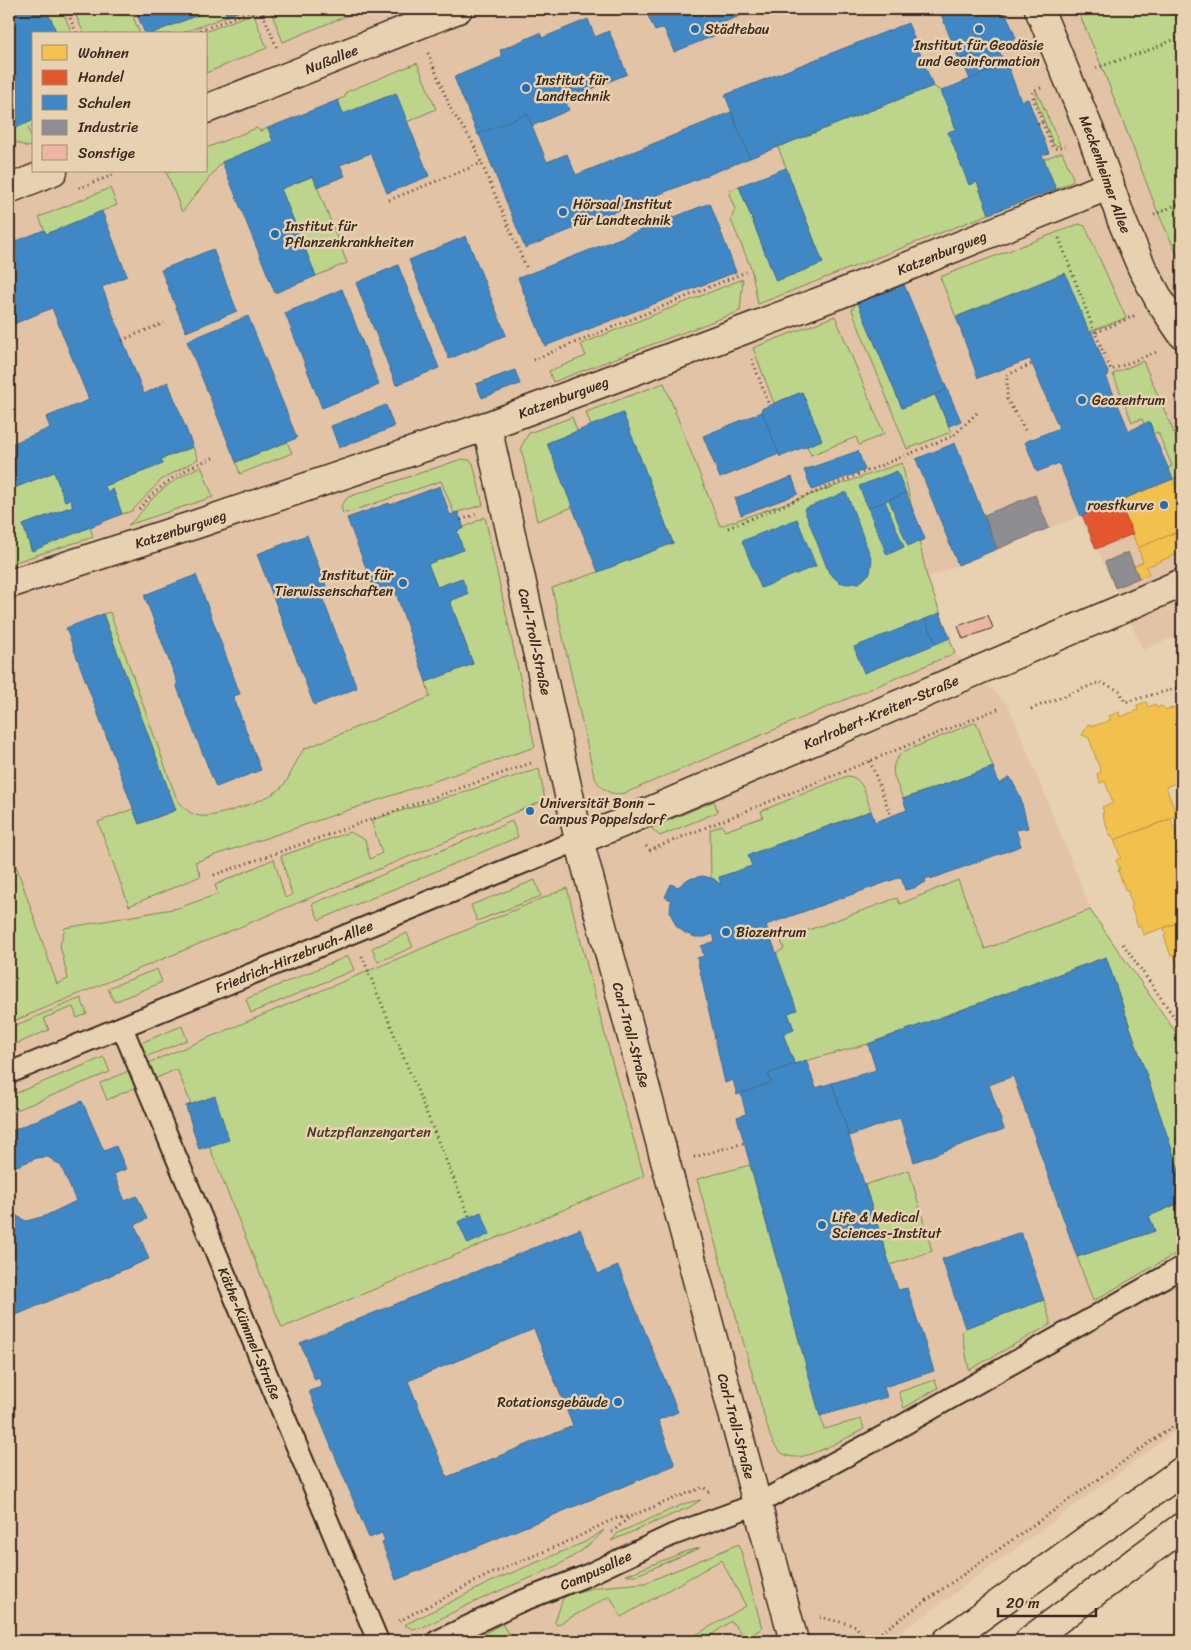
<svg xmlns="http://www.w3.org/2000/svg" width="1191" height="1650" viewBox="0 0 1191 1650" font-family="Sriracha,sans-serif">
  <style>
    .built { fill: #e3c3a6; fill-rule: evenodd }
    .green { fill: #bdd58b; stroke: #7c8054 }
    .homes { fill: #f2c14e; stroke: #bb9440 }
    .shops { fill: #e4572e; stroke: #b14a29 }
    .schools { fill: #3f88c5; stroke: #3e6c93; fill-rule: evenodd }
    .industry { fill: #8d8d92; stroke: #746f6f }
    .building { fill: #edb6a2; stroke: #3b2a1e }
    .lines { fill: none; stroke-linecap: round; stroke-linejoin: round }
    .lane-casing { stroke: #3b2a1e; stroke-width: 24 }
    .street-casing { stroke: #3b2a1e; stroke-width: 31 }
    .secondary-casing { stroke: #3b2a1e; stroke-width: 31 }
    .highway-casing { stroke: #3b2a1e; stroke-width: 31 }
    .path { stroke: #3b2a1e; stroke-width: 3; stroke-dasharray: 1 4; stroke-linecap: butt }
    .lane { stroke: #e8d1b1; stroke-width: 20 }
    .street { stroke: #e8d1b1; stroke-width: 28 }
    .secondary { stroke: #e8d1b1; stroke-width: 28 }
    .highway { stroke: #e8d1b1; stroke-width: 28 }
    .poi-dot { fill: #1f6fb2; stroke: #e8d1b1; stroke-width: 2 }
    .labels { text-anchor: middle; dominant-baseline: central; stroke-width: 5; stroke-linejoin: round; paint-order: stroke }
    .poi-label { font-size: 14px; fill: #3b2a1e; stroke: #e8d1b1; text-anchor: start }
    .street-label { font-size: 14px; fill: #3b2a1e; stroke: #e8d1b1 }
    .park-label { font-size: 14px; fill: #483b29; stroke: #e8d1b1 }
  </style>
  <rect width="100%" height="100%" fill="#e8d1b1"/>
  <filter id="ink" filterUnits="userSpaceOnUse"><feTurbulence type="fractalNoise" baseFrequency=".02" numOctaves="2"/><feDisplacementMap in="SourceGraphic" scale="10" xChannelSelector="R" yChannelSelector="G"/><feConvolveMatrix kernelMatrix="1 2 1 2 8 2 1 2 1" color-interpolation-filters="sRGB"/></filter>
  <g filter="url(#ink)">
    <path class="built" d="M9,9H1182V634L1143,650L1082,515L927,578L955,653L1009,706L1094,917L1182,1041V1427L889,1641H9ZM34,34H206V171H34Z"/>
    <g class="green">
      <path d="M44,9H62L72,34H57L51,19Z"/>
      <path d="M73,9H130L140,34H84Z"/>
      <path d="M213,9H224L227,16L180,34H150Z"/>
      <path d="M270,9H363L283,42Z"/>
      <path d="M1077,9H1182V265L1158,213L1102,67Z"/>
      <path d="M253,13L267,48L206,73V34H200Z"/>
      <path d="M417,63L436,109L407,122L343,114L338,100L345,97L346,92Z"/>
      <path d="M933,86L941,91L956,129L949,133L969,184L977,182L989,214L758,304L751,268L731,220L735,209L729,194L730,191L739,186L776,281L823,263L778,147Z"/>
      <path d="M1037,92L1060,145L1057,146L1053,144L1035,97Z"/>
      <path d="M34,120V126L28,128L34,145L27,147L9,139V131Z"/>
      <path d="M257,128L260,131L268,128L273,141L222,162L182,212L166,171H206V148Z"/>
      <path d="M1062,152L1073,178L1072,182L1056,189L1044,159Z"/>
      <path d="M313,176L347,263L316,276L281,189Z"/>
      <path d="M110,188L117,205L46,234L39,217Z"/>
      <path d="M1079,224L1085,226L1126,318L1089,332L1064,273L956,317L940,277Z"/>
      <path d="M743,279L740,311L553,382L549,371L586,356L581,344Z"/>
      <path d="M857,301L902,408L935,395L951,432L907,449L852,310Z"/>
      <path d="M835,316L884,434L859,445L856,437L811,455L807,446L821,440L802,392L774,403L753,348Z"/>
      <path d="M1143,361L1182,451V475L1173,479L1167,468L1172,466L1158,432L1153,434L1150,423L1144,424L1142,419L1132,422L1113,374Z"/>
      <path d="M664,383L720,526L902,463L927,577L955,653L625,793C610,796 600,789 594,776L552,588L598,572L673,543L623,414L591,426L586,412Z"/>
      <path d="M572,417L577,431L547,443L573,507L537,521L521,447L529,433Z"/>
      <path d="M287,442L292,453L240,474L236,462Z"/>
      <path d="M193,447L198,459L161,480L132,511L122,514L113,489L107,492L105,486L162,464L161,459Z"/>
      <path d="M462,459L469,460L473,463L483,505L454,513L441,481L343,514L341,506L348,497Z"/>
      <path d="M201,466L213,497L128,525C140,516 146,504 157,494C170,482 185,474 201,466Z"/>
      <path d="M54,472L65,500L70,499L73,506L23,525L31,550L90,527L93,537L9,564V490Z"/>
      <path d="M485,517L535,747L195,862L201,876L129,906L98,822L133,809L139,824L176,810L103,614L110,612L176,797C182,806 188,814 200,816C214,819 269,799 280,789C291,778 295,761 304,749L430,697L426,682L473,664L450,601L437,587L428,564L463,550L457,531Z"/>
      <path d="M976,722L993,767L903,799C896,780 885,768 903,752Z"/>
      <path d="M539,769L545,800L9,1023V845L57,984L68,979L60,945L65,928L178,908L218,894L215,885L274,859L285,898L292,895L281,856L350,832L365,840L370,859L382,853L371,820Z"/>
      <path d="M847,776C864,777 866,797 871,811L748,855L752,866L720,877L721,885L711,878L710,830L722,825L725,831L763,817L761,811Z"/>
      <path d="M714,801L718,812L660,836L651,828Z"/>
      <path d="M512,821L518,837L319,920L312,904Z"/>
      <path d="M535,880L541,896L477,921L471,905Z"/>
      <path d="M958,880L985,949L1090,910L1182,1041V1179L1106,957L868,1044L794,1064L783,1034L794,1030L788,1013L776,953L784,949L781,940L897,898L900,904Z"/>
      <path d="M567,888L615,1073L644,1176L282,1328L209,1146L199,1149L186,1106L191,1104L177,1069L107,1100L100,1083Z"/>
      <path d="M407,933L413,947L378,962L372,948Z"/>
      <path d="M348,956L354,970L251,1013L246,999Z"/>
      <path d="M157,969L162,982L114,1002L108,988Z"/>
      <path d="M81,998L87,1014L77,1018L73,1007L44,1018L49,1030L9,1047V1028Z"/>
      <path d="M182,1026L187,1040L138,1060L133,1046Z"/>
      <path d="M104,1057L110,1072L9,1113V1096Z"/>
      <path d="M750,1165L824,1429L861,1419L864,1429C853,1435 842,1440 832,1445C808,1456 783,1469 770,1436L697,1179Z"/>
      <path d="M909,1170L932,1251L890,1265L865,1185Z"/>
      <path d="M1182,1202V1250L1093,1301L1077,1257L1155,1231L1149,1216Z"/>
      <path d="M1044,1300L1051,1324L969,1370L962,1333L965,1328Z"/>
      <path d="M935,1380L938,1388L904,1408L899,1392Z"/>
      <path d="M701,1500L690,1507L611,1541L618,1533L627,1529L686,1503Z"/>
      <path d="M604,1530C575,1564 530,1577 490,1595C467,1605 444,1617 421,1628L413,1629L404,1625L497,1579L585,1542Z"/>
      <path d="M739,1544L762,1628L746,1639L731,1621L703,1641H685L746,1606L721,1560L621,1617L610,1596L557,1625L555,1622L563,1598L573,1593L597,1587L645,1583Z"/>
      <path d="M700,1548L637,1575H626L687,1551Z"/>
      <path d="M502,1624L513,1641H469Z"/>
    </g>
    <g class="homes">
      <path d="M1173,479L1182,502V530L1138,548L1119,501Z"/>
      <path d="M1182,530V552L1146,567L1149,574L1139,578L1134,566L1143,562L1138,548Z"/>
      <path d="M1146,702L1148,707L1155,704L1157,708L1161,706L1166,710L1182,705V780L1166,787L1177,816L1114,840L1112,835L1110,836L1102,813L1104,812L1102,807L1113,803L1105,781L1100,783L1097,774L1101,772L1089,738L1082,735L1088,724L1094,726L1111,720L1109,716L1119,712L1120,717L1138,710L1137,705Z"/>
      <path d="M1171,819L1178,837L1182,836V921L1143,935L1140,925L1138,927L1131,907L1133,906L1130,898L1127,889L1125,890L1118,870L1120,869L1116,860L1121,858L1114,840Z"/>
      <path d="M1182,921V986L1178,973L1180,972L1174,955L1171,956L1164,936L1166,935L1164,928Z"/>
    </g>
    <path class="shops" d="M1119,501L1133,534L1096,549L1082,515Z"/>
    <g class="schools">
      <path d="M9,9H44L51,19L57,34H34V120L9,131Z"/>
      <path d="M135,9H213L150,34H145Z"/>
      <path d="M224,9H245L227,16Z"/>
      <path d="M645,9H757L722,23L726,31L674,52L664,28L655,31Z"/>
      <path d="M939,9H1004L1016,38L959,60Z"/>
      <path d="M588,19L595,37L609,31L627,74L565,100L569,110L532,126L527,114L478,135L454,77L502,57L500,50L540,33L542,38Z"/>
      <path d="M908,23L933,86L750,158L725,95Z"/>
      <path d="M997,45L1005,65L970,80L962,59Z"/>
      <path d="M1007,64L1021,101L1028,99L1049,153L1042,155L1056,189L989,214L977,182L969,185L948,132L956,129L941,91Z"/>
      <path d="M396,93L429,176L387,193L371,153L340,165L345,176L317,187L313,176L281,189L316,276L275,293L222,162L273,141L268,128L338,100L343,114Z"/>
      <path d="M731,112L750,158L525,248L479,134L527,114L547,162L567,154L576,175Z"/>
      <path d="M786,168L823,263L776,281L739,186Z"/>
      <path d="M710,203L736,272L545,346L518,278Z"/>
      <path d="M102,211L127,276L102,287L144,394L168,382L193,447L161,459L163,464L105,486L107,492L113,489L122,514L32,551L23,525L73,506L70,499L65,501L54,472L9,490V445L50,428L46,417L89,400L52,308L9,326V244L44,230L46,234Z"/>
      <path d="M466,236L506,335L449,359L409,260Z"/>
      <path d="M213,249L237,311L186,332L161,270Z"/>
      <path d="M398,265L439,368L396,385L356,283Z"/>
      <path d="M1065,273L1089,332L1091,331L1109,375L1106,376L1129,431L1148,422L1150,423L1153,431H1152L1173,479L1081,516L1059,463L1037,472L1025,442L1059,428L1030,359L978,378L956,317Z"/>
      <path d="M903,282L947,389L902,408L857,301Z"/>
      <path d="M342,289L379,385L322,408L285,313Z"/>
      <path d="M248,316L297,438L236,462L187,341Z"/>
      <path d="M515,370L520,384L482,398L476,384Z"/>
      <path d="M947,389L961,421L949,426L935,395Z"/>
      <path d="M802,392L822,440L780,457L761,409Z"/>
      <path d="M386,405L394,427L339,448L331,426Z"/>
      <path d="M762,412L779,454L720,478L703,436Z"/>
      <path d="M623,413L673,543L598,572L547,443Z"/>
      <path d="M955,443L997,549L958,565L916,459Z"/>
      <path d="M858,451L865,470L812,490L804,470Z"/>
      <path d="M897,471L906,493L868,508L859,486Z"/>
      <path d="M792,477L798,494L741,515L735,498Z"/>
      <path d="M440,486L450,515L458,512L464,528L457,531L463,550L428,564L437,587L462,578L468,594L450,601L473,664L426,682L395,590L377,597L347,518L389,503L390,505Z"/>
      <path d="M846,492L872,560L870,573L865,578L859,583L847,584L839,582L829,573L804,509Z"/>
      <path d="M906,493L925,539L908,546L889,500Z"/>
      <path d="M885,501L904,547L887,555L868,508Z"/>
      <path d="M797,519L816,566L761,588L742,541Z"/>
      <path d="M307,535L329,594L322,597L357,688L314,705L257,554Z"/>
      <path d="M196,575L240,694L233,696L261,770L216,787L187,714L176,684H178L144,595Z"/>
      <path d="M940,613L950,638L936,644L925,619Z"/>
      <path d="M103,614L176,810L139,824L66,628Z"/>
      <path d="M925,619L936,644L864,673L854,647Z"/>
      <path d="M993,767L999,784L1010,777L1020,796L1028,828L1016,830L1021,846L931,879V877L925,879L926,882L914,888L905,890L901,877L766,925L797,1010L788,1013L794,1030L783,1034L795,1065L768,1074L771,1082L737,1095L733,1080L725,1083L697,958L704,956L701,946L715,941L713,934L705,937H695L685,933L677,927L670,913L671,900L665,897L671,884L678,887L688,879L703,876L714,879L721,885L719,877L752,866L748,855L871,811L875,822L907,810L903,799Z"/>
      <path d="M1106,957L1182,1179V1202L1149,1216L1155,1231L1077,1257L1013,1076L989,1085L1004,1129L914,1162L900,1118L849,1136L832,1083L876,1070L868,1044Z"/>
      <path d="M806,1060L816,1088L832,1083L898,1290L907,1288L934,1371L884,1387L887,1397L820,1416L737,1117L746,1114L741,1094L771,1082L768,1074Z"/>
      <path d="M215,1096L229,1140L199,1149L186,1106Z"/>
      <path d="M82,1101L104,1151L116,1146L126,1169L114,1174L125,1201L137,1196L147,1219L135,1225L149,1259L9,1318V1199L17,1216L26,1221L45,1216L76,1201L61,1166L48,1157L37,1158L9,1169V1132Z"/>
      <path d="M481,1212L490,1234L468,1244L458,1222Z"/>
      <path d="M580,1229L598,1274L618,1266L678,1412L658,1420L675,1465L396,1580L382,1543L385,1541L382,1533L369,1538L321,1422L309,1391L322,1387L319,1378L315,1380L300,1343ZM534,1329L573,1426L447,1477L408,1381Z"/>
      <path d="M1021,1232L1044,1300L965,1328L942,1259Z"/>
    </g>
    <g class="industry">
      <path d="M1035,495L1049,528L997,549L984,515Z"/>
      <path d="M1128,552L1139,578L1115,588L1105,562Z"/>
    </g>
    <path class="building" d="M988,615L993,628L963,639L958,626Z"/>
    <g class="lines">
      <g class="lane-casing">
        <g id="lane">
          <path id="s1" d="M122,1027L378,1641"/>
          <path id="s2" d="M9,1073L579,840"/>
          <path id="s3" d="M437,1641L519,1602L583,1577L672,1535L757,1504L889,1433L1182,1267"/>
        </g>
      </g>
      <g class="street-casing">
        <g id="street">
          <path id="s4" d="M206,109L458,9"/>
          <path d="M9,189L53,171"/>
          <path id="s5" d="M487,426L579,840L794,1641"/>
          <path id="s6" d="M9,584L194,525L487,426L837,295L1110,185"/>
          <path id="s7" d="M579,840L622,823L1182,583"/>
        </g>
      </g>
      <g class="secondary-casing">
        <g id="secondary">
          <path id="s8" d="M1039,9L1092,136L1122,221L1142,268L1161,303L1182,334"/>
        </g>
      </g>
      <g class="highway-casing">
        <g id="highway">
          <path d="M947,1641L1182,1471"/>
          <path d="M1029,1641L1182,1527"/>
        </g>
      </g>
      <g class="path">
        <path d="M66,9L77,34"/>
        <path d="M261,9L277,48"/>
        <path d="M1173,9L1182,30"/>
        <path d="M191,34L255,9"/>
        <path d="M428,53L452,112L471,139L526,267"/>
        <path d="M1096,68L1152,49L1182,36"/>
        <path d="M1041,88L1033,91L1032,94L1042,122"/>
        <path d="M1038,124L1042,122L1053,148L1058,149L1065,146"/>
        <path d="M79,188L113,175"/>
        <path d="M389,200L482,163"/>
        <path d="M1154,215L1182,202"/>
        <path d="M1059,238L1095,333"/>
        <path d="M1134,316L1095,333L1111,370L1159,351"/>
        <path d="M122,340L164,323"/>
        <path d="M752,359L769,405"/>
        <path d="M533,360L746,272"/>
        <path d="M9,411L13,421"/>
        <path d="M1025,430L1007,399V375L1032,364"/>
        <path d="M139,509C161,483 183,469 215,457"/>
        <path d="M461,520L476,514"/>
        <path d="M728,528L953,436L978,412"/>
        <path d="M1031,709L1100,682L1120,691L1125,702L1182,687"/>
        <path d="M870,761L891,816"/>
        <path d="M646,846L650,850L1000,708"/>
        <path d="M214,875L531,763"/>
        <path d="M1123,944L1182,1028"/>
        <path d="M362,956L469,1216"/>
        <path d="M694,1157L744,1143"/>
        <path d="M612,1532L631,1516"/>
        <path d="M820,1617L856,1626L865,1641"/>
        <path d="M399,1621L488,1575L576,1538L605,1523L617,1518L631,1516L703,1487L709,1492"/>
        <path d="M869,1641L1182,1420"/>
      </g>
      <use href="#lane" class="lane"/>
      <use href="#street" class="street"/>
      <use href="#secondary" class="secondary"/>
      <use href="#highway" class="highway"/>
    </g>
  </g>
  <g class="poi-dot">
    <circle cx="695" cy="29" r="5"/>
    <circle cx="979" cy="29" r="5"/>
    <circle cx="526" cy="88" r="5"/>
    <circle cx="563" cy="212" r="5"/>
    <circle cx="275" cy="234" r="5"/>
    <circle cx="1082" cy="400" r="5"/>
    <circle cx="1164" cy="505" r="5"/>
    <circle cx="403" cy="583" r="5"/>
    <circle cx="530" cy="811" r="5"/>
    <circle cx="726" cy="932" r="5"/>
    <circle cx="822" cy="1225" r="5"/>
    <circle cx="618" cy="1402" r="5"/>
  </g>
  <g class="labels">
    <g class="poi-label">
      <text x="705" y="29">Städtebau</text>
      <text x="979" y="45" text-anchor="middle">Institut für Geodäsie<tspan x="979" dy="16">und Geoinformation</tspan></text>
      <text x="536" y="80">Institut für<tspan x="536" dy="16">Landtechnik</tspan></text>
      <text x="573" y="204">Hörsaal Institut<tspan x="573" dy="16">für Landtechnik</tspan></text>
      <text x="285" y="226">Institut für<tspan x="285" dy="16">Pflanzenkrankheiten</tspan></text>
      <text x="1092" y="400">Geozentrum</text>
      <text x="1154" y="505" text-anchor="end">roestkurve</text>
      <text x="393" y="575" text-anchor="end">Institut für<tspan x="393" dy="16">Tierwissenschaften</tspan></text>
      <text x="540" y="803">Universität Bonn –<tspan x="540" dy="16">Campus Poppelsdorf</tspan></text>
      <text x="736" y="932">Biozentrum</text>
      <text x="832" y="1217">Life &amp; Medical<tspan x="832" dy="16">Sciences-Institut</tspan></text>
      <text x="608" y="1402" text-anchor="end">Rotationsgebäude</text>
    </g>
    <g class="street-label">
      <text stroke="none"><textPath href="#s4" startOffset="135">Nußallee</textPath></text>
      <text stroke="none"><textPath href="#s8" startOffset="178">Meckenheimer Allee</textPath></text>
      <text stroke="none"><textPath href="#s6" startOffset="990">Katzenburgweg</textPath></text>
      <text stroke="none"><textPath href="#s6" startOffset="585">Katzenburgweg</textPath></text>
      <text stroke="none"><textPath href="#s6" startOffset="180">Katzenburgweg</textPath></text>
      <text stroke="none"><textPath href="#s5" startOffset="221">Carl-Troll-Straße</textPath></text>
      <text stroke="none"><textPath href="#s7" startOffset="328">Karlrobert-Kreiten-Straße</textPath></text>
      <text stroke="none"><textPath href="#s2" startOffset="308">Friedrich-Hirzebruch-Allee</textPath></text>
      <text stroke="none"><textPath href="#s5" startOffset="626">Carl-Troll-Straße</textPath></text>
      <text stroke="none"><textPath href="#s1" startOffset="332">Käthe-Kümmel-Straße</textPath></text>
      <text stroke="none"><textPath href="#s5" startOffset="1031">Carl-Troll-Straße</textPath></text>
      <text stroke="none"><textPath href="#s3" startOffset="174">Campusallee</textPath></text>
    </g>
    <g class="park-label">
      <text x="369" y="1132">Nutzpflanzengarten</text>
    </g>
  </g>
  <rect width="1191" height="1650" fill="none" stroke="#e8d1b1" stroke-width="30"/>
  <rect x="15" y="15" width="1161" height="1620" fill="none" stroke="#3b2a1e" stroke-width="2" filter="url(#ink)"/>
  <rect x="32" y="32" width="175" height="140" fill="#e8d1b1" stroke="#a38e76"/>
  <rect x="42" y="45" width="25" height="15" fill="#f2c14e" stroke="#a38e76"/>
  <text x="78" y="58" font-size="15" fill="#3b2a1e">Wohnen</text>
  <rect x="42" y="70" width="25" height="15" fill="#e4572e" stroke="#a38e76"/>
  <text x="78" y="82" font-size="15" fill="#3b2a1e">Handel</text>
  <rect x="42" y="95" width="25" height="15" fill="#3f88c5" stroke="#a38e76"/>
  <text x="78" y="108" font-size="15" fill="#3b2a1e">Schulen</text>
  <rect x="42" y="120" width="25" height="15" fill="#8d8d92" stroke="#a38e76"/>
  <text x="78" y="132" font-size="15" fill="#3b2a1e">Industrie</text>
  <rect x="42" y="145" width="25" height="15" fill="#edb6a2" stroke="#a38e76"/>
  <text x="78" y="158" font-size="15" fill="#3b2a1e">Sonstige</text>
  <path d="M998 1608v8h98v-8" fill="none" stroke="#3b2a1e" stroke-width="2.5"/>
  <text x="1006" y="1608" font-size="15" fill="#3b2a1e" stroke="#e8d1b1" stroke-width="4" paint-order="stroke">20 m</text>
</svg>
